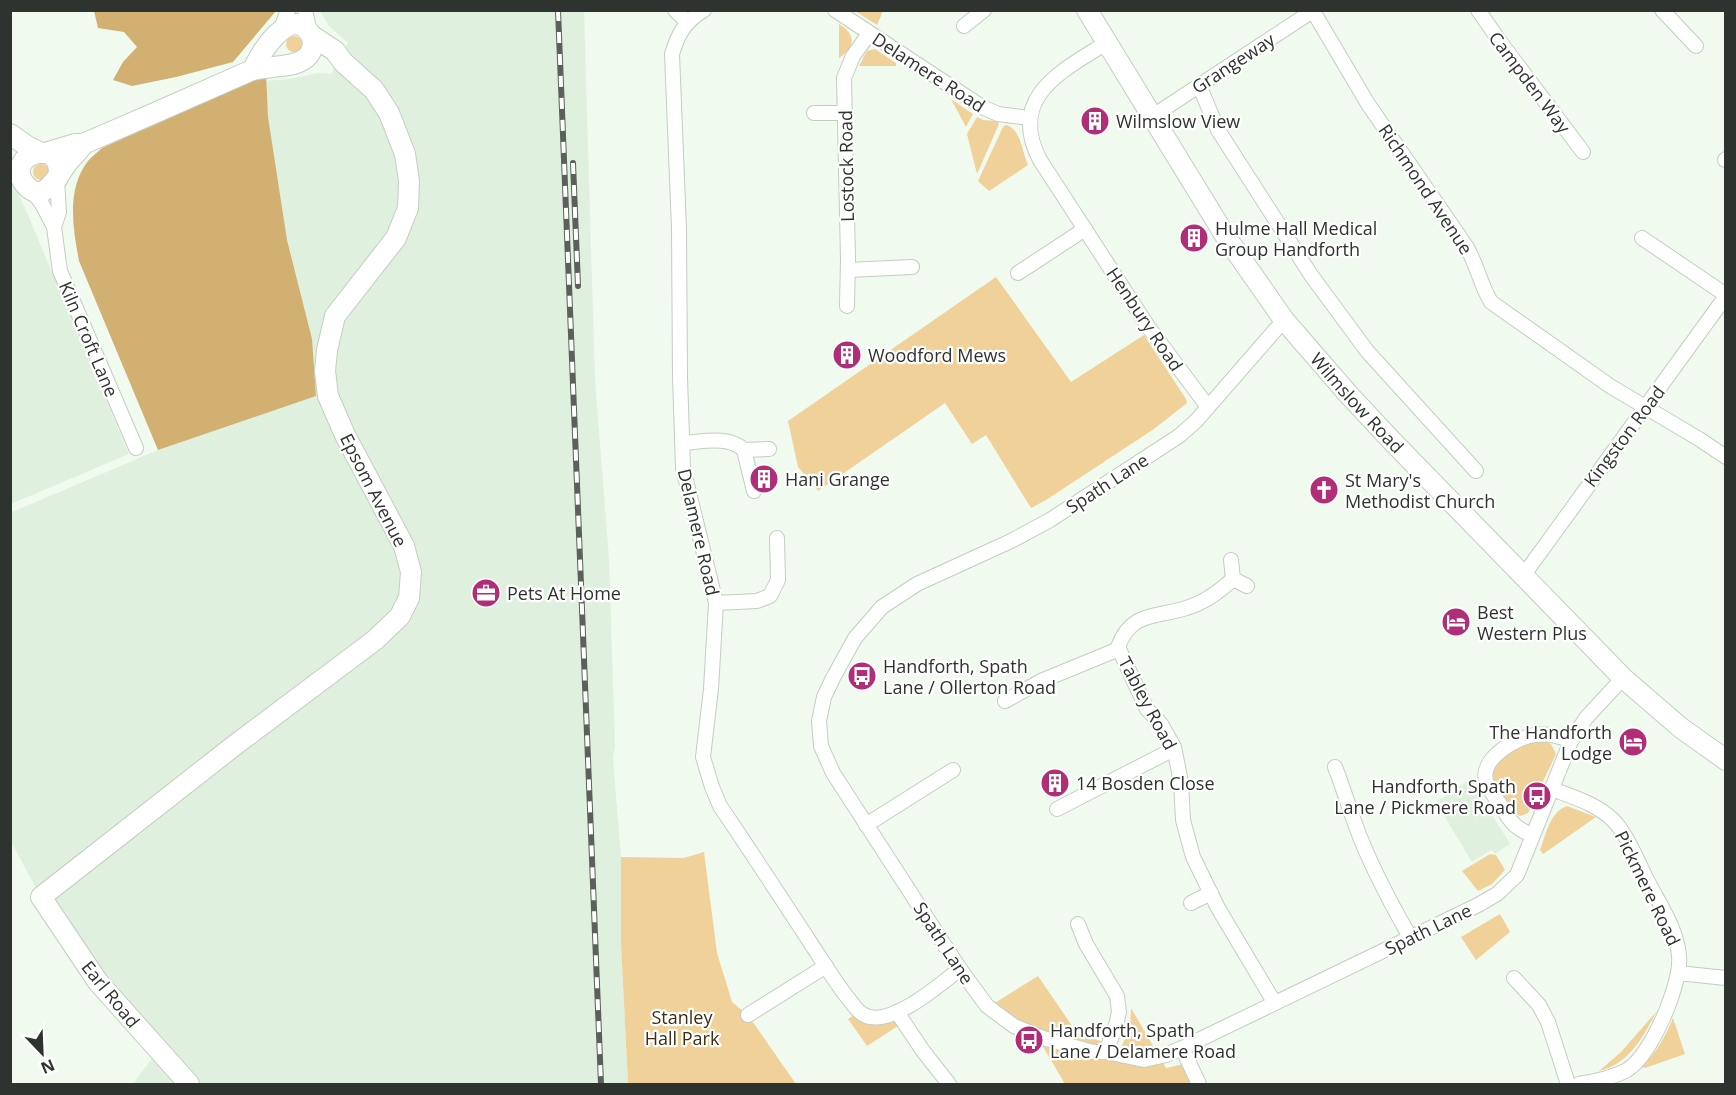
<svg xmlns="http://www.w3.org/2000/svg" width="1736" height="1095" viewBox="0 0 1736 1095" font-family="'Open Sans',sans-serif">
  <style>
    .built { fill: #e0f0df }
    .green { fill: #f0d199 }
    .forest { fill: #d1b072 }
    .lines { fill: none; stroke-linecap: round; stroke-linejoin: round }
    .street-casing { stroke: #c3cdc2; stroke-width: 16 }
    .secondary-casing { stroke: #c3cdc2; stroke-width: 22 }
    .street { stroke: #fff; stroke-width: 14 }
    .secondary { stroke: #fff; stroke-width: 20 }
    .rail-casing { stroke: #5a605a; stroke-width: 6 }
    .rail { stroke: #fff; stroke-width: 4; stroke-dasharray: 11; stroke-linecap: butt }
    .labels { text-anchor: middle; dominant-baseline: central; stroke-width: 4.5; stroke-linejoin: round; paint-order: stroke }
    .street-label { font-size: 18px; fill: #2f332f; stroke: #fff }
    .poi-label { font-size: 18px; fill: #2f332f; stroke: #fff; text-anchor: start }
    .park-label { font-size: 18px; fill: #3c2d11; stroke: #fff }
  </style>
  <rect width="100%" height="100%" fill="#f0faef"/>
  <g class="built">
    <path d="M320,11H584L595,380L609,558L615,745L613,758L621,857V943L628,1084H133L163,1043L140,1031L41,897L11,842L10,513L158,450L315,396L279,237L264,81L289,79L319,73L331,74L348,43L328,25Z"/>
    <path d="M10,173L129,454L11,504H10Z"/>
    <path d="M1472,778L1478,786L1477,790L1510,844L1495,854L1492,850L1472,862L1436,802Z"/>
  </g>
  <g class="green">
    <path d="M855,11H883L877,25Z"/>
    <path d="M839,24C855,34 857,46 839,58Z"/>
    <circle cx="294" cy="44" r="8"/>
    <path d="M875,49L896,63V66H859L867,51Z"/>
    <path d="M951,99L973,114L966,127Z"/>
    <path d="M977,117L983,120L997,121L999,124L977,174L967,134Z"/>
    <path d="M1006,125C1021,129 1022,152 1028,165L989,191L978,181L1003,127Z"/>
    <circle cx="41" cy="172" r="8"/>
    <path d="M996,277L1071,382L1144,335L1186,399L1187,403L1154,429L1046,500L1031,508L986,435L972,444L945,403L818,491L798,467L788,421Z"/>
    <path d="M1543,740L1551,744L1556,754L1530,809L1528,813L1520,816C1510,811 1506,805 1501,795C1498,788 1492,780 1493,772C1495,752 1527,742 1543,740Z"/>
    <path d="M1567,806L1596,817L1543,854L1540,850C1546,835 1550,811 1567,806Z"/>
    <path d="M704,852L717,953L732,1002L748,1015L796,1084H628L621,943V857L684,858Z"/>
    <path d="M1490,854L1496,855L1505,870L1492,884L1478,891L1462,871Z"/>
    <path d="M1500,914L1510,932L1476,960L1461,937Z"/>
    <path d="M1038,976L1077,1033L1121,1048L1130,1027L1131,1008L1166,1068L1188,1063L1196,1084H1065L1039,1040L990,1006Z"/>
    <path d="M1657,1011C1643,1037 1629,1064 1599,1071L1621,1052Z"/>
    <path d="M854,1015C866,1028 878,1026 894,1020L898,1026L867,1046L848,1019Z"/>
    <path d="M1673,1018L1685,1054L1645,1068L1642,1067C1656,1052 1665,1038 1673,1018Z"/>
  </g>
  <g class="forest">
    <path d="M94,11V10L276,11L233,62L176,77L132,86L113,80L123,62L137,47L124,32L98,28Z"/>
    <path d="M266,74L268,117L287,240L312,339L316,396L158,450L79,261C73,229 66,189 88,161C92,156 98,152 102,148Z"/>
  </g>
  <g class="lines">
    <g class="street-casing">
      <g id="street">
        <path d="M305,10L310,33"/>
        <path d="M675,10L687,22"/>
        <path d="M704,10C685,21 678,34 672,54L679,228L680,377L683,468L716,603L711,689L703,757L712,787L720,806C750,850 779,895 808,939C823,962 837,986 855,1007C859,1012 864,1016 870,1017C896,1023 940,984 960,969"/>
        <path d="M835,10L982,107L998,114L1030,118"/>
        <path d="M1478,10L1501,43L1583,152"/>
        <path d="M1662,10L1696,46"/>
        <path d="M1313,11L1368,104L1466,246C1477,264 1480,284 1491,302L1610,386L1699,439L1726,457"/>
        <path d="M964,26L984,10"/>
        <path d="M281,29L288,10"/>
        <path d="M1106,43C1062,71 1007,97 1040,160L1149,328L1208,407"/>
        <path d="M1199,85L1218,130L1311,275L1367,351L1476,471"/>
        <path d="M814,113H844"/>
        <path d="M1153,116L1314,10"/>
        <path d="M1725,160L1726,159"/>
        <path d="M57,180L59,212L54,227L60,271L136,448"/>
        <path d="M31,189L42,204L54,227"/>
        <path d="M1642,238L1726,295"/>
        <path d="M848,270L912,267"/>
        <path d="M1018,273L1085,229"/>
        <path d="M847,306L848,259L844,78L853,56L869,34"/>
        <path d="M1284,320L1196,421L1179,436L1050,520L1011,541L917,584L882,607L855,638L833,678L824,697L819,721L821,746L833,773L960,969L987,1006L1014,1026L1043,1038L1093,1052H1106L1144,1060L1166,1055L1182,1048L1478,905L1497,894L1517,875L1571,741L1586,718L1623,678"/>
        <path d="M682,443C701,442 729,435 744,450L754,491"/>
        <path d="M744,450L769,449"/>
        <path d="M1231,560L1233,579L1247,586"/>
        <path d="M1523,576L1726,296"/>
        <path d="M1233,579C1220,591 1204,603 1186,608C1156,618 1131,611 1118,647L1147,709L1161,724L1174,747L1181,782L1183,820L1193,857L1218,908L1274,1002"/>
        <path d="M716,603L757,601L770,596L778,580L777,538"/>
        <path d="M1005,701L1041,681L1119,649"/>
        <path d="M1335,767C1343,787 1349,808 1357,829C1371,867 1390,902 1410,937"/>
        <path d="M1552,789C1573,797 1597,804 1613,820C1627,834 1638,862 1647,880C1659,903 1677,929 1679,956C1682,983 1651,1056 1627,1070C1612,1078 1595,1081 1579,1084"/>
        <path d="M1057,809L1174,749"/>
        <path d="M866,825L953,770"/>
        <path d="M1532,835C1514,828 1510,821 1500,804C1495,797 1488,789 1486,781C1480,758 1517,737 1535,735C1548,733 1560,736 1571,741"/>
        <path d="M1191,903L1211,893"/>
        <path d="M1078,924L1086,944L1117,996L1119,1012L1116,1025L1106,1052"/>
        <path d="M1678,973L1726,978"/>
        <path d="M1514,978L1539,1005L1548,1022L1568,1084"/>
        <path d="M897,1012L923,1051L949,1084"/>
        <path d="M748,1015L826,966"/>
        <path d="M1182,1048L1199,1084"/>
      </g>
    </g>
    <g class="secondary-casing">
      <g id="secondary">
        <path id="s1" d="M1087,10L1226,237L1284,320L1349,395L1392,441L1623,678L1681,728L1726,760"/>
        <path d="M10,134L27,146L39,152"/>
        <path d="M45,153L75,144H83C139,120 194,96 250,71C266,65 288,69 303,60C313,54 316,41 309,32C290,5 259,54 253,70"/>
        <path d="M58,178C66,135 3,154 24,183C43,208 58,175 68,162C73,156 79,151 83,144"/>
        <path d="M189,1084L98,982L41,897L235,745L375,640L400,616L409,598L411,572L404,546L345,435L328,396L325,371L327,350L335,316L396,238L408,208L409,181L405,154L389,113L374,90L343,62L335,51L311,35"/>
      </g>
    </g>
    <use href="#street" class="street"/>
    <use href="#secondary" class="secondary"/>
    <g class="rail-casing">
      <g id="rail">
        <path d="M558,10L601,1084"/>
        <path d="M573,163L578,286"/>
      </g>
    </g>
    <use href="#rail" class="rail"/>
  </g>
  <defs>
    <g id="building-disc" transform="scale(1.5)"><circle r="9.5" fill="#b02d77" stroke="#fff"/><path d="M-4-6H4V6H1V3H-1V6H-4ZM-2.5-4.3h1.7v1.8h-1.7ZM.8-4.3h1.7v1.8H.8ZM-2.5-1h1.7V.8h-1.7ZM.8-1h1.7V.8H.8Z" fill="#fff"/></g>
    <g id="church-disc" transform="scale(1.5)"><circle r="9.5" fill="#b02d77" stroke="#fff"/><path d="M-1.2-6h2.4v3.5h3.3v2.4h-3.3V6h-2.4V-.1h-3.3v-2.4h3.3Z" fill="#fff"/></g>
    <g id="office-disc" transform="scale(1.5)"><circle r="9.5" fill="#b02d77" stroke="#fff"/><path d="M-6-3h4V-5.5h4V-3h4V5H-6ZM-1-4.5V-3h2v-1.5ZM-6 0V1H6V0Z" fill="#fff"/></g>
    <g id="hotel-disc" transform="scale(1.5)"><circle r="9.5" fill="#b02d77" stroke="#fff"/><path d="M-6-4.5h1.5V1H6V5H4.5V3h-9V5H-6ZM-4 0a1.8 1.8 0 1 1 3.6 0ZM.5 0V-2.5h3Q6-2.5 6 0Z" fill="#fff"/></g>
    <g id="bus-disc" transform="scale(1.5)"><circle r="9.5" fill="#b02d77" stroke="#fff"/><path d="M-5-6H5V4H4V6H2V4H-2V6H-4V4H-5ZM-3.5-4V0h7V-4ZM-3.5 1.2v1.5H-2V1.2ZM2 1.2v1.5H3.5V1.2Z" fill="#fff"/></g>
  </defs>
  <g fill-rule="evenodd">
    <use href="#building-disc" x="1095" y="121"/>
    <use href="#building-disc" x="1194" y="238"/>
    <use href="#building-disc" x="847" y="355"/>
    <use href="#building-disc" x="764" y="479"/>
    <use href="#church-disc" x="1324" y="490"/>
    <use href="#office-disc" x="486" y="593"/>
    <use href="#hotel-disc" x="1456" y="622"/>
    <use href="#bus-disc" x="862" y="676"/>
    <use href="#hotel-disc" x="1633" y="742"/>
    <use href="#building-disc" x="1055" y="783"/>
    <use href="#bus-disc" x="1537" y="796"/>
    <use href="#bus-disc" x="1029" y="1040"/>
  </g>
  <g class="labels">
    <g class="street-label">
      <text transform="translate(1233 63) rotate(-33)">Grangeway</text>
      <text transform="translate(929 72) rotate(33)">Delamere Road</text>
      <text transform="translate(1530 82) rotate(53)">Campden Way</text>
      <text transform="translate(846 166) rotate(-91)">Lostock Road</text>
      <text transform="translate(1426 189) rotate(56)">Richmond Avenue</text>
      <text transform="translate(1145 319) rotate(56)">Henbury Road</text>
      <text transform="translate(89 339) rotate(67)">Kiln Croft Lane</text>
      <text stroke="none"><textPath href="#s1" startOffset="478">Wilmslow Road</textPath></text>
      <text transform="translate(1624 436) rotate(-53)">Kingston Road</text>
      <text transform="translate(1107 483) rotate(-33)">Spath Lane</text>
      <text transform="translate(374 490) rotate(63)">Epsom Avenue</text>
      <text transform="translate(699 532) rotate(77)">Delamere Road</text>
      <text transform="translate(1148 703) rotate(62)">Tabley Road</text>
      <text transform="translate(1648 888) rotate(64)">Pickmere Road</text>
      <text transform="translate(1428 929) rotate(-26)">Spath Lane</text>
      <text transform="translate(944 943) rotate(57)">Spath Lane</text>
      <text transform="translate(111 994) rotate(51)">Earl Road</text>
    </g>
    <g class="poi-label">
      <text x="1116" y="121">Wilmslow View</text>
      <text x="1215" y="228">Hulme Hall Medical<tspan x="1215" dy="21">Group Handforth</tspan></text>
      <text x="868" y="355">Woodford Mews</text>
      <text x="785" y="479">Hani Grange</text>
      <text x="1345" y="480">St Mary's<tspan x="1345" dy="21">Methodist Church</tspan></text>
      <text x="507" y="593">Pets At Home</text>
      <text x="1477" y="612">Best<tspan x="1477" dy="21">Western Plus</tspan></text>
      <text x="883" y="666">Handforth, Spath<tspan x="883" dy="21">Lane / Ollerton Road</tspan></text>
      <text x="1612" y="732" text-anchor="end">The Handforth<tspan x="1612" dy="21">Lodge</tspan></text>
      <text x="1076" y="783">14 Bosden Close</text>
      <text x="1516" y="786" text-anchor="end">Handforth, Spath<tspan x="1516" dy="21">Lane / Pickmere Road</tspan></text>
      <text x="1050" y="1030">Handforth, Spath<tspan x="1050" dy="21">Lane / Delamere Road</tspan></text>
    </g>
    <g class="park-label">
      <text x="682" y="1017">Stanley<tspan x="682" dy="21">Hall Park</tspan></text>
    </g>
  </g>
  <rect width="1736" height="1095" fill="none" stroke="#2f332f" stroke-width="24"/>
  <g transform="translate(42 1053) rotate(157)" stroke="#ffffff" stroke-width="4.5" paint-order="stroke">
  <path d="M0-4.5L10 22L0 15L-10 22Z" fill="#2f332f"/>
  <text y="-9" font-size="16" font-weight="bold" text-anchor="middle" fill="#2f332f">N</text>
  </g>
</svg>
